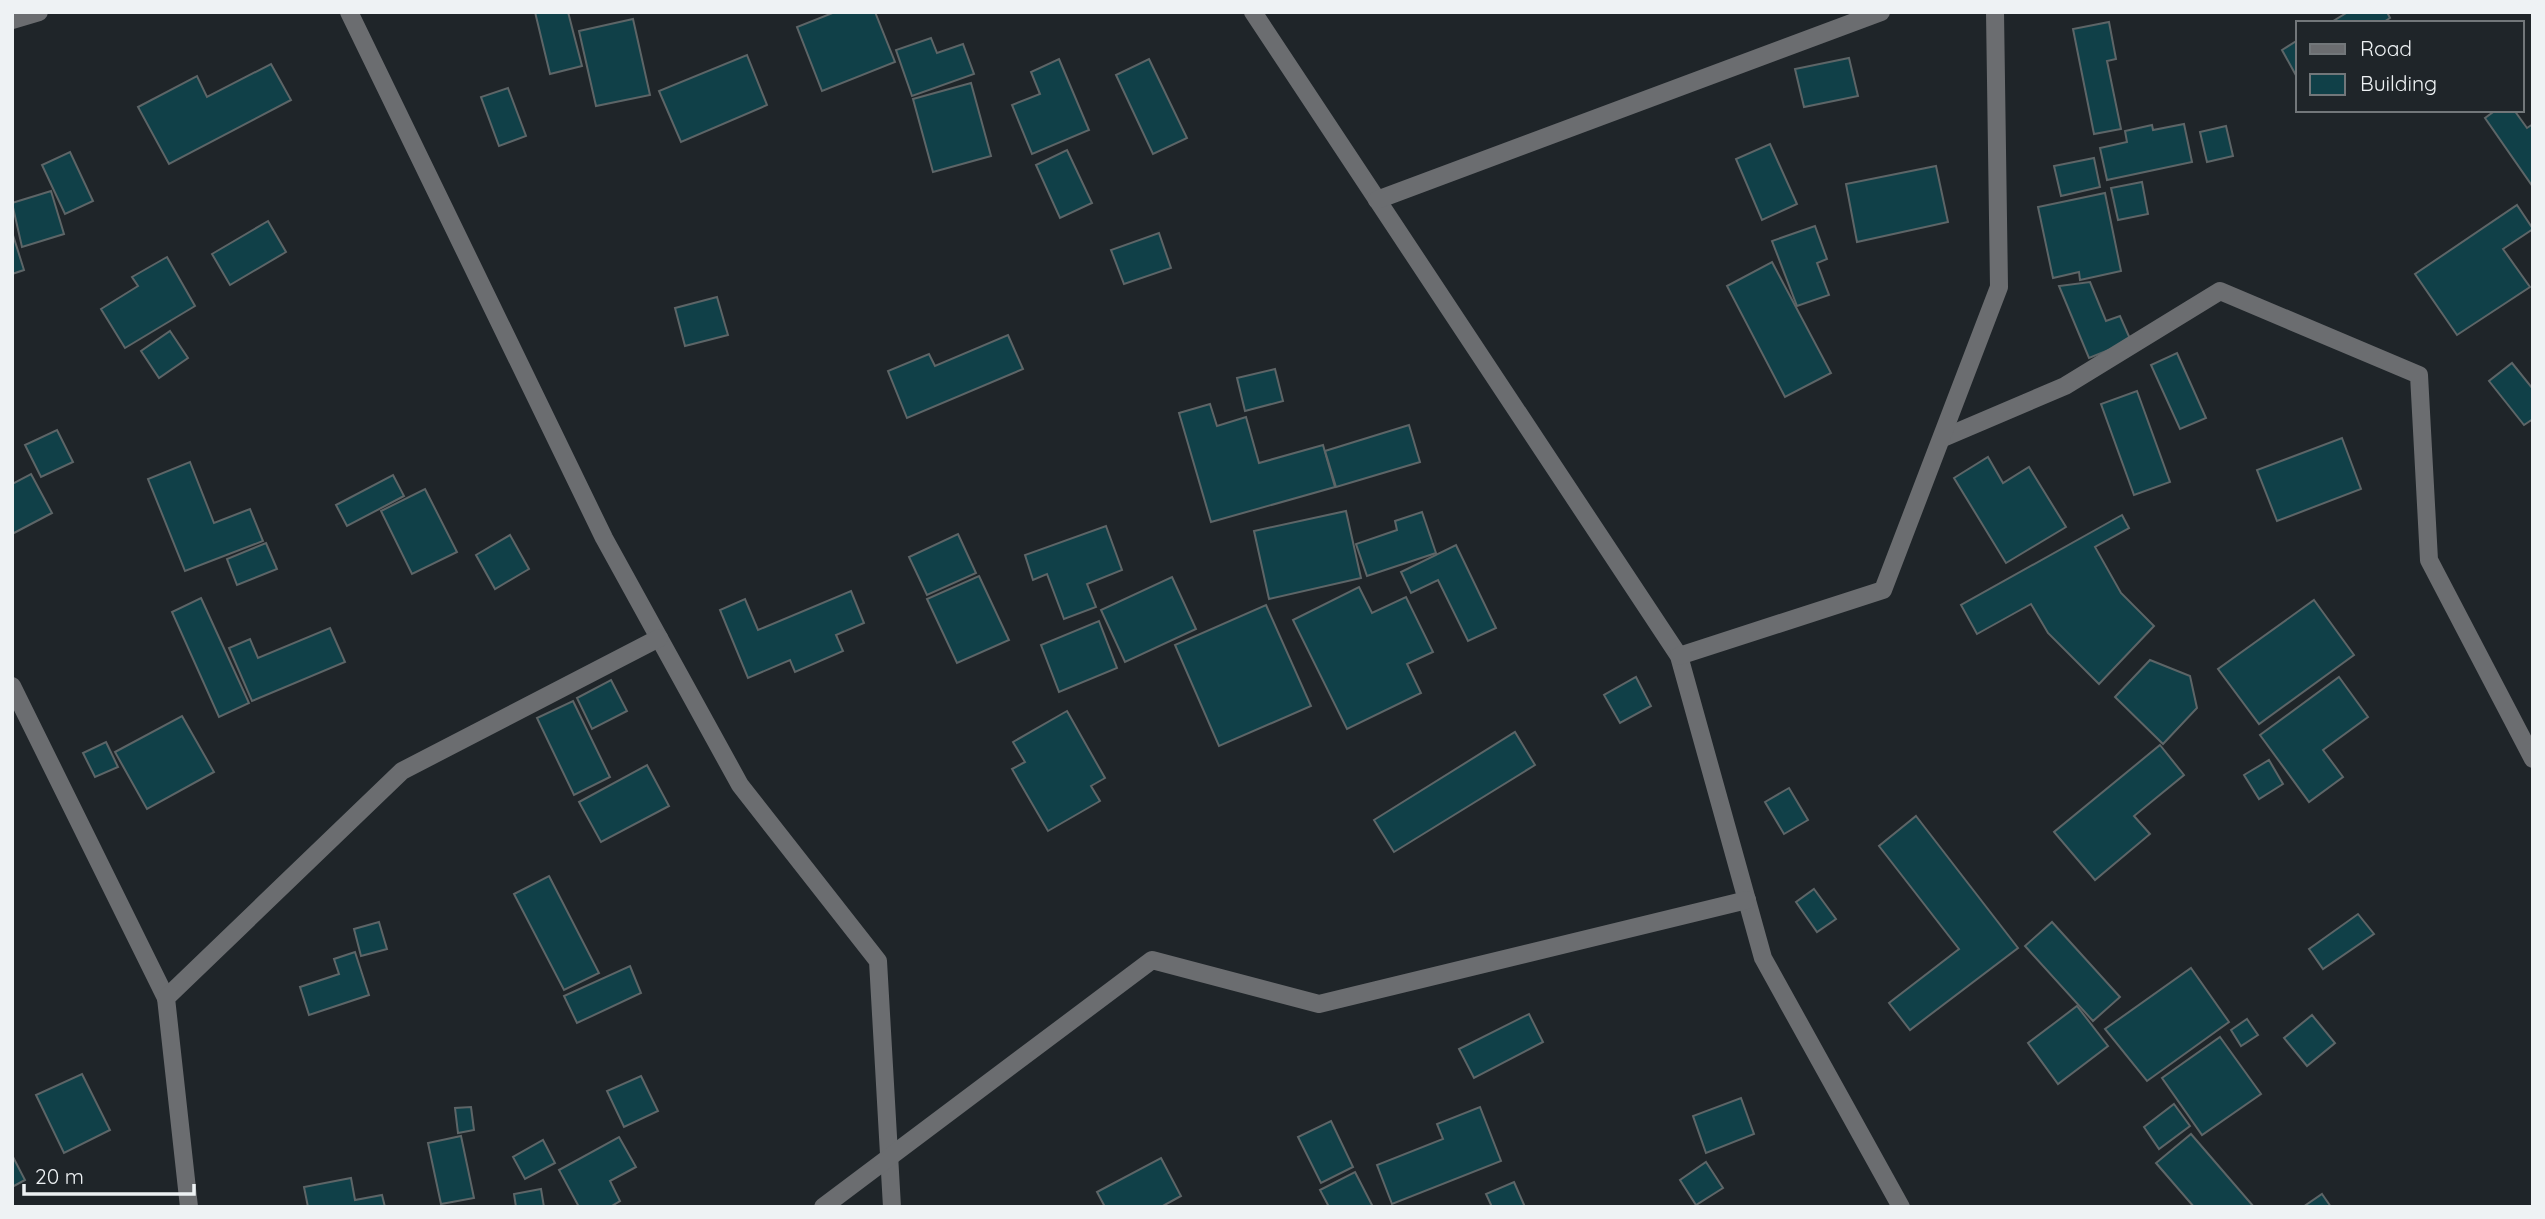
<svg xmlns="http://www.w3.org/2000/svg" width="2545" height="1219" viewBox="0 0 2545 1219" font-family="Quicksand,sans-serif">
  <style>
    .building { fill: #104048; stroke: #5d6567; stroke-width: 2 }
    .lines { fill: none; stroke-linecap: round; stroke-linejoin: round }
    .street { stroke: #6b6d70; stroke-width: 18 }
  </style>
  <rect width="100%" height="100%" fill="#1f2529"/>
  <g class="building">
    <path d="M535,12H568L582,66L550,74Z"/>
    <path d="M835,12H875L895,62L822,91L797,27Z"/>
    <path d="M2348,12H2387L2390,18L2382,23H2330Z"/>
    <path d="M633,19L650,95L596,106L579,31Z"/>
    <path d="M2109,22L2116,59L2107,61L2121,129L2094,134L2073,29Z"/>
    <path d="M931,38L937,53L963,44L974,74L912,96L896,50Z"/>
    <path d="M2298,40V79L2282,50Z"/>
    <path d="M747,55L767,105L681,142L659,91Z"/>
    <path d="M1849,58L1858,96L1804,107L1795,69Z"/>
    <path d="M1059,59L1089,130L1032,154L1012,105L1040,94L1031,72Z"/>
    <path d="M1149,59L1187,138L1153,154L1116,75Z"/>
    <path d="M271,64L291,100L169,164L138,107L197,76L207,97Z"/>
    <path d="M971,83L991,156L933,172L913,99Z"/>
    <path d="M508,88L526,136L499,146L481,97Z"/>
    <path d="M2496,110H2514L2527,128L2533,124V187L2485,118Z"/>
    <path d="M2184,124L2192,162L2107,180L2100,148L2127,142L2125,131L2152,125L2153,130Z"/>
    <path d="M2226,126L2233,156L2207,162L2200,132Z"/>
    <path d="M1770,144L1797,204L1762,220L1736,159Z"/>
    <path d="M1067,150L1092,203L1060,218L1036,165Z"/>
    <path d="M70,152L93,201L65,214L42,165Z"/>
    <path d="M2094,158L2100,187L2061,196L2054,166Z"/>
    <path d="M1936,166L1948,222L1857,242L1846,184Z"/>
    <path d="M2142,182L2148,214L2118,220L2111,188Z"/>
    <path d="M51,191L64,234L22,247L12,203Z"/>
    <path d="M2105,193L2121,271L2080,280L2079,272L2053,278L2038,207Z"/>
    <path d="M2517,205L2533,229L2503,249L2530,287L2457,335L2415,274Z"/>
    <path d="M268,221L286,252L230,285L212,254Z"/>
    <path d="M1815,226L1827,259L1817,263L1829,295L1797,306L1772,241Z"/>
    <path d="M12,232L24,270L12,274Z"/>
    <path d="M1159,233L1171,268L1124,284L1111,250Z"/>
    <path d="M167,257L195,306L125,348L101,309L138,286L132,277Z"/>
    <path d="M1772,262L1831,373L1785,397L1727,286Z"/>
    <path d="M2090,282L2106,321L2120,316L2131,341L2089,358L2059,286Z"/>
    <path d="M717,297L728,335L685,346L675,308Z"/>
    <path d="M170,331L188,358L159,378L141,351Z"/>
    <path d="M1008,335L1023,369L907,418L888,371L929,354L935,366Z"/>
    <path d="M2177,353L2206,418L2180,429L2151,365Z"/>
    <path d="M2512,363L2533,389V419L2524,425L2489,381Z"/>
    <path d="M1275,369L1283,401L1245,411L1237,378Z"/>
    <path d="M2137,391L2170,482L2134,495L2101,404Z"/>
    <path d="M1210,404L1217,426L1246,417L1259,463L1323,445L1335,487L1211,522L1179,413Z"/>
    <path d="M1409,425L1420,462L1336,487L1325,451Z"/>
    <path d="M57,430L73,462L41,477L25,445Z"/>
    <path d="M2342,438L2361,489L2277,521L2257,470Z"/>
    <path d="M1988,457L2003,483L2029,467L2066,527L2006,563L1954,478Z"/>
    <path d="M190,462L214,523L250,509L263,541L185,571L148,479Z"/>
    <path d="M31,474L52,513L12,534V484Z"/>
    <path d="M393,475L404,496L347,526L336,505Z"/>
    <path d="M425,489L457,552L412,574L381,511Z"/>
    <path d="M1346,511L1361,578L1269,599L1254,531Z"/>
    <path d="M1422,512L1436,553L1367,576L1356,544L1397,530L1395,521Z"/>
    <path d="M2122,515L2129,528L2095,547L2121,593L2154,626L2099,684L2048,633L2031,604L1977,634L1961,605Z"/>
    <path d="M1106,526L1122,570L1087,584L1096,607L1064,619L1047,574L1033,580L1025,555Z"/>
    <path d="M958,534L976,573L927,595L909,557Z"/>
    <path d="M510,535L529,569L495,589L476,555Z"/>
    <path d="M266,543L277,569L237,585L227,559Z"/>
    <path d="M1456,545L1496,628L1468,641L1438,580L1411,593L1401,572Z"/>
    <path d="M979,576L1009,640L957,663L927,599Z"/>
    <path d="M1172,577L1196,629L1125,662L1101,610Z"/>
    <path d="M1359,587L1372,613L1406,597L1433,652L1407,664L1421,693L1347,729L1293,620Z"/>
    <path d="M851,591L864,623L836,635L843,651L795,672L790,660L748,678L720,610L745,599L758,630Z"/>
    <path d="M201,598L249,703L219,717L172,612Z"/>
    <path d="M2314,600L2354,655L2259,724L2218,669Z"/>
    <path d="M1266,605L1311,706L1219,746L1175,645Z"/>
    <path d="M1099,621L1117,668L1059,692L1041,645Z"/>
    <path d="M330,628L345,662L252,701L229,648L250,639L258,658Z"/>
    <path d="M2150,660L2190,676L2197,708L2163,744L2115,697Z"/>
    <path d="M1636,677L1651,706L1620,723L1604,695Z"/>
    <path d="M2339,677L2368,717L2323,750L2343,777L2309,802L2260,735Z"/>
    <path d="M611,680L627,711L592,729L577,698Z"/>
    <path d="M573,701L610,777L574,795L537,718Z"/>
    <path d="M1067,711L1105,778L1091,786L1100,801L1048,831L1012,769L1025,762L1013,742Z"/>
    <path d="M182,716L214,772L147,809L115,752Z"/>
    <path d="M1515,732L1535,765L1394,852L1374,820Z"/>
    <path d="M106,742L118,767L95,777L83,753Z"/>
    <path d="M2160,745L2184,775L2134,816L2150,834L2095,880L2054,832Z"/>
    <path d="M2269,760L2283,784L2259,799L2244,775Z"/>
    <path d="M647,765L669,806L601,842L579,802Z"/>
    <path d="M1789,788L1808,820L1784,834L1765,802Z"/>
    <path d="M1916,816L2018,948L1910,1030L1889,1003L1959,949L1879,846Z"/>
    <path d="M549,876L599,973L564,990L514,894Z"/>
    <path d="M1814,889L1836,919L1817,932L1796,902Z"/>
    <path d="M2358,914L2374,934L2323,969L2309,949Z"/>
    <path d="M379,922L387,949L361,956L354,929Z"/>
    <path d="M2052,922L2120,997L2093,1021L2025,946Z"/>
    <path d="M355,952L369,995L309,1015L300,987L339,974L334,959Z"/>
    <path d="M630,966L641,993L577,1023L564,996Z"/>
    <path d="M2191,968L2229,1022L2147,1081L2105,1029Z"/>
    <path d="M2077,1006L2108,1046L2058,1084L2028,1043Z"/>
    <path d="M1529,1014L1543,1042L1474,1078L1459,1049Z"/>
    <path d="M2312,1015L2335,1043L2307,1066L2284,1038Z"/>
    <path d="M2247,1019L2258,1035L2241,1046L2231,1030Z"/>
    <path d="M2220,1037L2261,1094L2202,1135L2162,1078Z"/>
    <path d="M82,1074L110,1130L64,1153L36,1095Z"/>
    <path d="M641,1076L658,1111L624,1127L607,1091Z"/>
    <path d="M1741,1098L1754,1134L1706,1153L1693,1116Z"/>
    <path d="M2174,1104L2190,1126L2159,1149L2144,1127Z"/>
    <path d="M471,1107L474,1130L458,1133L455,1108Z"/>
    <path d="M1480,1107L1501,1161L1392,1204L1377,1165L1443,1139L1437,1124Z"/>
    <path d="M1331,1121L1353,1167L1321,1183L1298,1137Z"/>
    <path d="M2191,1134L2254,1207H2194L2156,1163Z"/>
    <path d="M461,1136L474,1198L441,1204L428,1143Z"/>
    <path d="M619,1137L636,1167L610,1181L620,1201L610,1207H579L559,1170Z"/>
    <path d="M543,1140L555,1163L525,1179L513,1157Z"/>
    <path d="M12,1155L25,1180L12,1187Z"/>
    <path d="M1161,1158L1181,1196L1161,1207H1105L1097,1192Z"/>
    <path d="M1706,1162L1723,1188L1696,1205L1680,1180Z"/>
    <path d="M1355,1172L1373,1207H1329L1320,1190Z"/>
    <path d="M351,1178L355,1200L382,1195L385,1207H308L304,1187Z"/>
    <path d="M1514,1182L1525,1207H1492L1486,1194Z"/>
    <path d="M541,1189L544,1207H516L514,1194Z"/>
    <path d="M2322,1194L2331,1207H2303Z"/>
  </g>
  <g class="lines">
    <g class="street">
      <path d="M349,12L604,538L740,785L878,961L892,1207"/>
      <path d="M1253,12L1679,656L1763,958L1901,1207"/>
      <path d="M12,20L39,12"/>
      <path d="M1377,200L1881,12"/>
      <path d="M1943,438L2065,386L2220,291L2419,375L2429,560L2533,759"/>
      <path d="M1679,656L1883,590L1999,287L1995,12"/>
      <path d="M12,686L166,998"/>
      <path d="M189,1207L166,998L402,771L659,638"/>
      <path d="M823,1207L1152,960L1319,1004L1747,900"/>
    </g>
  </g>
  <rect width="2545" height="1219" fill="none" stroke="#eef2f4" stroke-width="28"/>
  <rect x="2296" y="21" width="228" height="91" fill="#1f2529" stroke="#72777a" stroke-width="2"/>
  <rect x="2310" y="44" width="35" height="10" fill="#6b6d70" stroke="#72777a" stroke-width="2"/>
  <text x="2360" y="56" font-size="21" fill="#eef2f4">Road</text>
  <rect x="2310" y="74" width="35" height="21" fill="#104048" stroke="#72777a" stroke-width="2"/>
  <text x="2360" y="91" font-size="21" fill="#eef2f4">Building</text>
  <path d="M24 1184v10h170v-10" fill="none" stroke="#eef2f4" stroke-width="3.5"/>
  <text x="35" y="1184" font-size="21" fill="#eef2f4" stroke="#1f2529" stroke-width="5" paint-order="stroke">20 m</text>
</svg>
